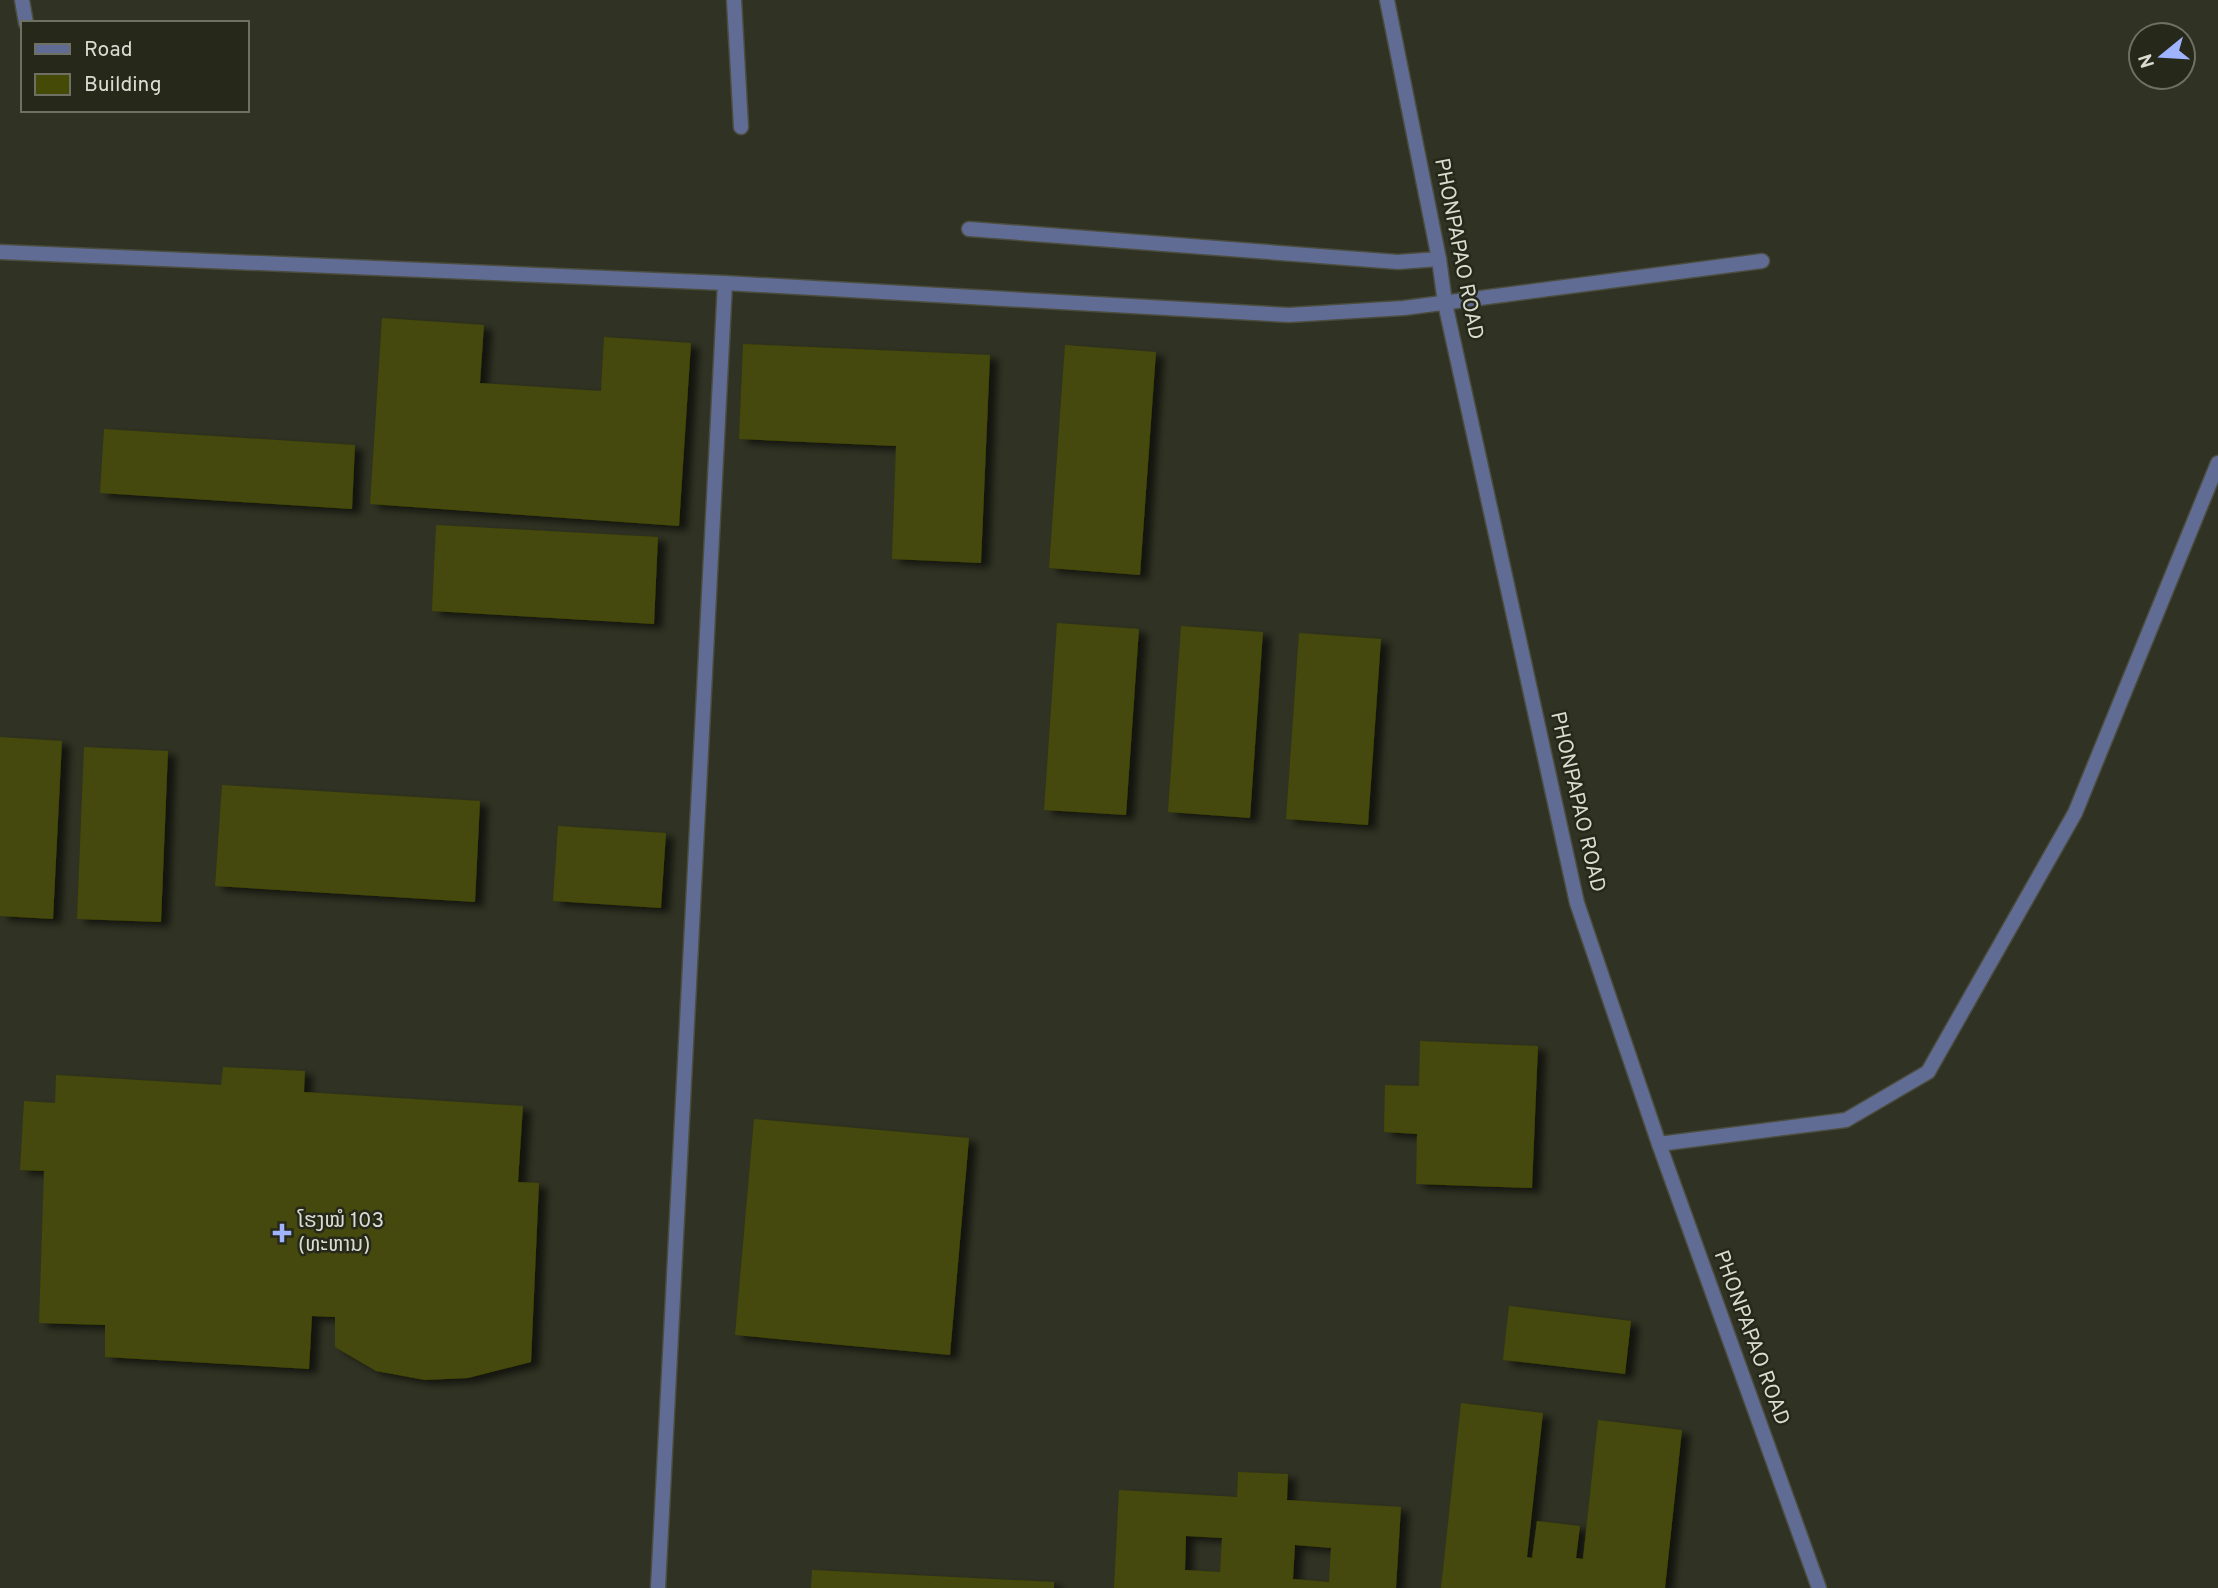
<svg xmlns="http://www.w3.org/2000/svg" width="2218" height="1588" viewBox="0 0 2218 1588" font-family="Overpass,'Noto Sans Lao',sans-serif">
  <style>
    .building { fill: #454a07; fill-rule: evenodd; filter: url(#shadow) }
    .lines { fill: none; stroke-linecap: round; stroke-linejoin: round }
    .service-casing { stroke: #4b4d3f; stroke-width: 17 }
    .minor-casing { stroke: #4b4d3f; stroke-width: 17 }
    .tertiary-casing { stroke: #4b4d3f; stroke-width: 17 }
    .service { stroke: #616c94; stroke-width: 14 }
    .minor { stroke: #616c94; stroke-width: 14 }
    .tertiary { stroke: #616c94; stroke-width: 14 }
    .poi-dot { fill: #a0b3fd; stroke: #262819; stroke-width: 2.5 }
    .labels { text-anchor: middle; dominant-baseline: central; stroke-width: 5; stroke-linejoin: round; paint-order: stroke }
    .street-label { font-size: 21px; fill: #dadcd2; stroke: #262819 }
    .poi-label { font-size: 21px; fill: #dadcd2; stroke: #262819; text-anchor: start }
  </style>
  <defs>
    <filter id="shadow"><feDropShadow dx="8" dy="4.5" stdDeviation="3.5" flood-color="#0009"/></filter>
  </defs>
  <rect width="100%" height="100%" fill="#303223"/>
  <g class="building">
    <path d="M382,318L484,325L480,383L601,391L604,337L691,343L679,526L370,504Z"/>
    <path d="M743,344L990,355L981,563L892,559L896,446L739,439Z"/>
    <path d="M1065,345L1156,352L1140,575L1049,568Z"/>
    <path d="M104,429L355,445L352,509L100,493Z"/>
    <path d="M436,525L658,537L654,624L432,611Z"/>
    <path d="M1057,623L1139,629L1126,815L1044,810Z"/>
    <path d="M1181,626L1263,632L1250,818L1168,812Z"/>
    <path d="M1299,633L1381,639L1368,825L1286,819Z"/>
    <path d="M0,737L62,741L53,919L0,916Z"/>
    <path d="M84,747L168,751L161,922L77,919Z"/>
    <path d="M222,785L480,801L475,902L215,886Z"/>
    <path d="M558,826L666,833L661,908L553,901Z"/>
    <path d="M1420,1041L1538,1046L1532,1188L1416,1184L1417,1134L1384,1132L1385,1085L1419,1086Z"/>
    <path d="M223,1067L305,1071L304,1092L523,1106L518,1182L539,1183L531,1362L468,1378L425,1380L376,1371L335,1347V1317L312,1316L309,1369L105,1357V1325L39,1323L44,1171L20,1170L24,1101L55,1103L56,1075L221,1085Z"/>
    <path d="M754,1119L969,1138L950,1355L735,1335Z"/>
    <path d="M1509,1306L1631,1321L1625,1374L1503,1360Z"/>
    <path d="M1461,1403L1543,1413L1527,1557L1532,1558L1537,1521L1580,1526L1576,1558L1583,1559L1598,1420L1682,1430L1665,1588H1441Z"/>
    <path d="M1238,1472L1288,1474L1287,1500L1401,1507L1396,1588H1114L1119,1490L1237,1497ZM1186,1536L1222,1538L1220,1572L1185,1570ZM1295,1545L1331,1548L1329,1582L1293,1579Z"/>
    <path d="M812,1570L1054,1582V1588H811Z"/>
  </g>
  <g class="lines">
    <g class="service-casing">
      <g id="service">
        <path d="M0,252L725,283L1289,315L1404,308L1762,261"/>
        <path d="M658,1588L725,283"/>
      </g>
    </g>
    <g class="minor-casing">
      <g id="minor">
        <path d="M22,0L26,23"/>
        <path d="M734,0L741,127"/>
        <path d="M969,229L1398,262L1439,259"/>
        <path d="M1659,1144L1846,1120L1928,1072L2075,813L2218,463"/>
      </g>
    </g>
    <g class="tertiary-casing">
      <path id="tertiary" d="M1387,0L1439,259L1445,303L1577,903L1659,1144L1819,1588"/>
    </g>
    <use href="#service" class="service"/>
    <use href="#minor" class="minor"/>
    <use href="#tertiary" class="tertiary"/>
  </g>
  <path class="poi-dot" d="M278.5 1222.5h7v7h7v7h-7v7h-7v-7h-7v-7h7z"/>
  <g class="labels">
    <g class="street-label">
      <text transform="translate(1458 249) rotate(79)">PHONPAPAO ROAD</text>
      <text transform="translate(1577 802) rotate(77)">PHONPAPAO ROAD</text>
      <text transform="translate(1751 1338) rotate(70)">PHONPAPAO ROAD</text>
    </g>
    <g class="poi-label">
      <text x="298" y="1221">ໂຮງໝໍ 103<tspan x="298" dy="24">(ທະຫານ)</tspan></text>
    </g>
  </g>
  <rect x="21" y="21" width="228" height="91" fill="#262819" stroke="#6e7063" stroke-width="2"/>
  <rect x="35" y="44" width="35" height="10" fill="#616c94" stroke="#6e7063" stroke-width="2"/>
  <text x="84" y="56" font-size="21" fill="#dadcd2">Road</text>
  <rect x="35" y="74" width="35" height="21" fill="#454a07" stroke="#6e7063" stroke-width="2"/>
  <text x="84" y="91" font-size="21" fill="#dadcd2">Building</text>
  <g transform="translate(2162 56) rotate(252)"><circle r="33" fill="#262819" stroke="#6e7063" stroke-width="2"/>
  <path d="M0-5L12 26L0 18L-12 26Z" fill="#a0b3fd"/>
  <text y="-10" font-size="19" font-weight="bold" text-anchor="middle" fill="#dadcd2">N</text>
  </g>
</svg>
